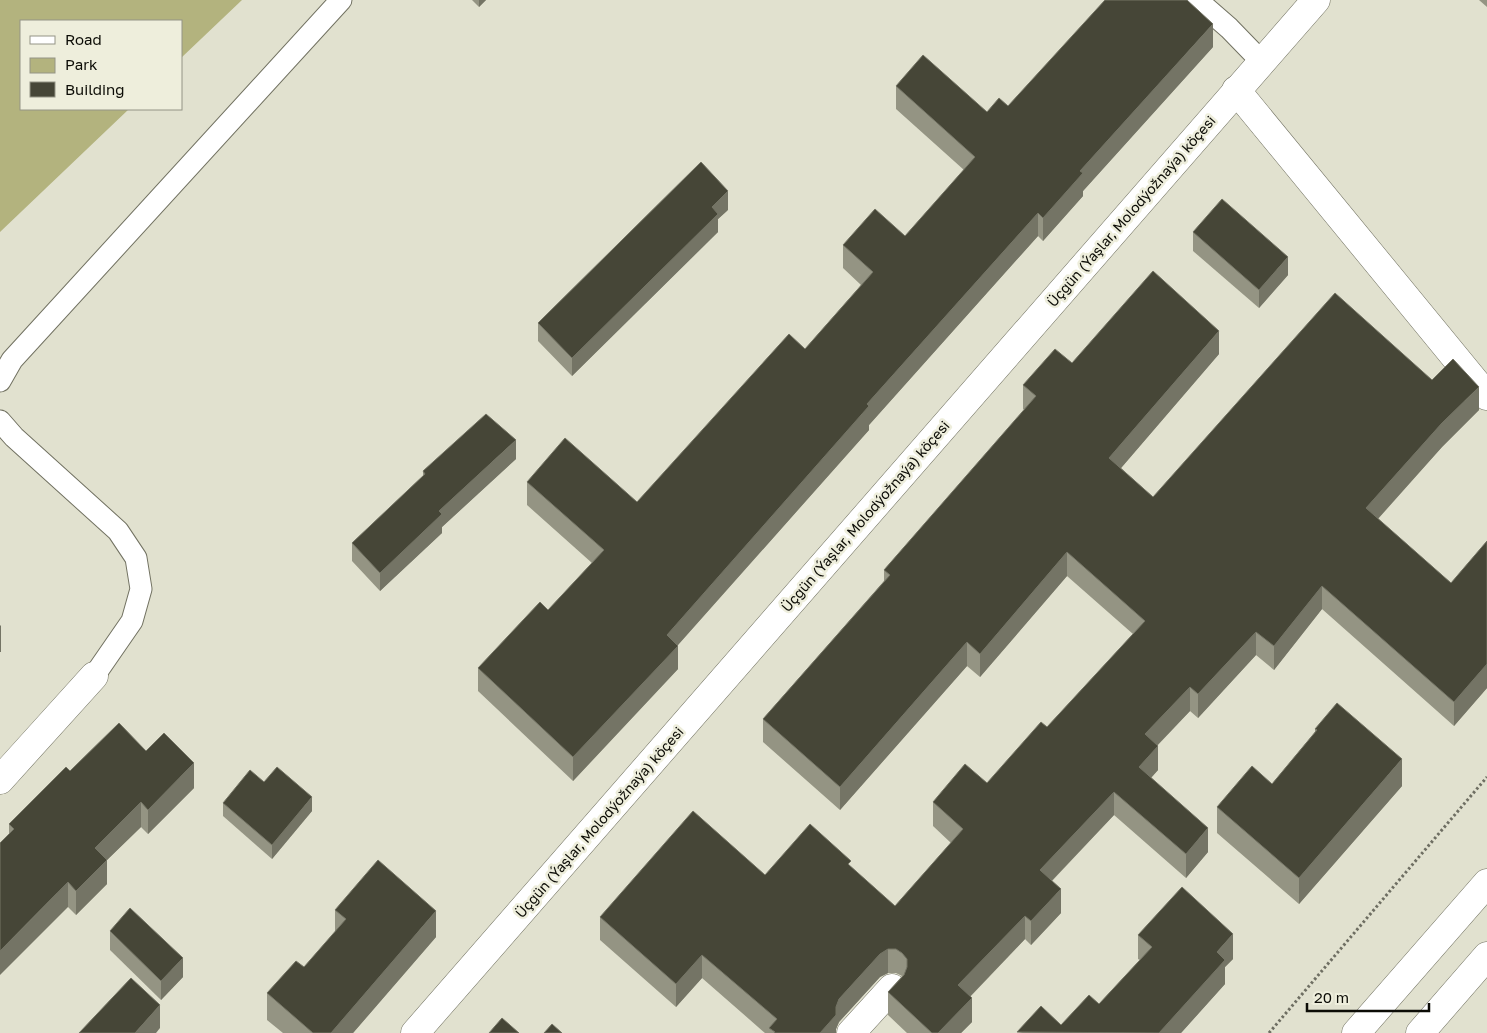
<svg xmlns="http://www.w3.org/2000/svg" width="1487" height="1033" viewBox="0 0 1487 1033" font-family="'Golos Text',sans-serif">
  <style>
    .green { fill: #b3b37e }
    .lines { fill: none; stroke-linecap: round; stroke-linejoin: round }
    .service-casing { stroke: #717161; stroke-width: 23 }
    .minor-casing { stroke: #717161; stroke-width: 29 }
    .secondary-casing { stroke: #717161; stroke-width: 29 }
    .path { stroke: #6e6e62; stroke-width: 3; stroke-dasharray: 2.5 2.5; stroke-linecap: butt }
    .service { stroke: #fff; stroke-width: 21 }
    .minor { stroke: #fff; stroke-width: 28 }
    .secondary { stroke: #fff; stroke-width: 28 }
    .wall { fill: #949483 }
    .shaded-wall { fill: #747465 }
    .building { fill: #464637; stroke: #747465 }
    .labels { text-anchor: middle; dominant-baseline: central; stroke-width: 5; stroke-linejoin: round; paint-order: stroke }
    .street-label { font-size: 14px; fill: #0c0c06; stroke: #eeeedc }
  </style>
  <rect width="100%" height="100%" fill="#e1e1cf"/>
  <path class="green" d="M0,0H242L181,58V21H21V109H129L0,232Z"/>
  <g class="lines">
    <g class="service-casing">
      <g id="service">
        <path d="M1197,0L1229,28L1261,61"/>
        <path d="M0,381L12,360L341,0"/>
        <path d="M0,421L14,437L118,531L136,558L141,589L132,621L94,676"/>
      </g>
    </g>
    <g class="minor-casing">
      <g id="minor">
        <path d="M1236,90L1487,396"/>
        <path d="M0,780L94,676"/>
        <path d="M415,1033L1316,0"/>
        <path d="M851,1033L892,988"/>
      </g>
    </g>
    <g class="secondary-casing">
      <g id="secondary">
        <path d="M1356,1033L1487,883"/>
        <path d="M1420,1033L1487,956"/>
      </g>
    </g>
    <path class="path" d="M1269,1033L1487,777"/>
    <use href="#service" class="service"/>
    <use href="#minor" class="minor"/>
    <use href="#secondary" class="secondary"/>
  </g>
  <g class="wall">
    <path d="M472,0H486L479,7Z"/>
    <path d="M1479,0H1487V7Z"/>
    <path d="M1213,47L1083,191V196L1043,241L1038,236L869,425V430L678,645V669L573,781L478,691V668L548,610L592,563L527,505V482L637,502L805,349L861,285L843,268V245L905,236L964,170L896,109V86L987,112Z"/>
    <path d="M728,210L718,219V232L572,376L538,341V323Z"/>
    <path d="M1193,232L1288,275L1259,308L1193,251Z"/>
    <path d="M1219,354L1121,468L1153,497L1432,380L1479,410L1442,447L1378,519L1451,583L1487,541V688L1454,726L1322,609L1274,670L1256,655L1198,718L1190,711L1157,746L1158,770L1151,778L1208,852L1186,878L1114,815L1052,881L1061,913L1031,945L1025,939L970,997L972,1022L961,1033H907L888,1015V992L902,976L896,973H888L880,977L839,1022L836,1029V1033H765L702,978L676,1007L600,940V917L765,875L851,867L895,906L951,843L933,826V802L987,783L1047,727L1133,634L1067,576L980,677L967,666L840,810L763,742V719L884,581V570L1025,410L1023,409V385L1072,363Z"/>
    <path d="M516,459L442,527V533L380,591L352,561V543L423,476V471Z"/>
    <path d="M1315,729L1402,786L1299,904L1217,833V807L1272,784L1315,732Z"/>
    <path d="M146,751L194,788L148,834L141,827L107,860V884L76,915L68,907L9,833V824L70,771Z"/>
    <path d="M264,782L312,811L272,859L223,816V803Z"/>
    <path d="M335,910L436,937L353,1033H283L267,1020V993L304,967L335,932Z"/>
    <path d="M110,931L183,977L161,1000L110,950Z"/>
    <path d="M1138,935L1233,959L1225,967V984L1181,1033H1017L1061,1025L1099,1004L1140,960L1138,959Z"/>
  </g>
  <g class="shaded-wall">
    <path d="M479,0H486L479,7Z"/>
    <path d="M1213,24V47L1083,191V196L1043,241V218L1080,171Z"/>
    <path d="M728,191V210L718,219V232L572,376V358L712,207Z"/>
    <path d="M1038,213V236L869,425V430L669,655L678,646V669L573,781V757L667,635L867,404Z"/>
    <path d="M1288,257V275L1259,308V290Z"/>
    <path d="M1219,331V354L1109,482V458Z"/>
    <path d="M1479,387V410L1442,447L1366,532V508L1442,423Z"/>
    <path d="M516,440V459L442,527V533L380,591V573L439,511Z"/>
    <path d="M1067,552V576L980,677V654Z"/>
    <path d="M1322,586V609L1274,670V646Z"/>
    <path d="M1,625V652H0V626Z"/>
    <path d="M1256,632V655L1198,718V694Z"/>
    <path d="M967,642V666L840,810V787Z"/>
    <path d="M1487,664V688L1454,726V702Z"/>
    <path d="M1190,687V711L1145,758V734Z"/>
    <path d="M1158,746V770L1139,791V767Z"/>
    <path d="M1402,759V786L1299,904V878Z"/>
    <path d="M194,763V788L148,834V810Z"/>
    <path d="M1114,792V815L1040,893V870Z"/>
    <path d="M312,797V811L272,859V845Z"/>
    <path d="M141,802V827L107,860V884L76,915V891L95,848Z"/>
    <path d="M1208,828V852L1186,878V854Z"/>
    <path d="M68,882V907L0,975V951Z"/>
    <path d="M1061,889V913L1031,945V921Z"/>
    <path d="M436,911V937L353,1033H331Z"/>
    <path d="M1025,916V939L958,1009V985Z"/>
    <path d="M1233,934V959L1225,967V984L1181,1033H1159L1217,952Z"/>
    <path d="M888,949V973L880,977L839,1022L836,1029V1033H820L839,999L880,954Z"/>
    <path d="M702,955V978L676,1007V984Z"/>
    <path d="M183,958V977L161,1000V981Z"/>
    <path d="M972,998V1022L961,1033H938Z"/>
    <path d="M160,1005V1028L156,1033H135Z"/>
  </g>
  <g class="building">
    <path d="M1105,0H1187L1213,24L1080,171L1083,173L1043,218L1038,213L867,404L869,406L667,635L678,646L573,757L478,668L540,602L548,610L604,550L527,482L565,438L637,502L789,334L805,349L873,272L843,245L875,209L905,236L975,157L896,86L923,55L987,112L999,98L1008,106Z"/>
    <path d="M701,162L728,191L712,207L718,214L572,358L538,323Z"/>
    <path d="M1222,199L1288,257L1259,290L1193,232Z"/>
    <path d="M1153,271L1219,331L1109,458L1153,497L1335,293L1432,380L1453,359L1479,387L1442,423L1366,508L1451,583L1487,541V664L1454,702L1322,586L1274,646L1256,632L1198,694L1190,687L1145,734L1158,746L1139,767L1208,828L1186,854L1114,792L1040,870L1061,889L1031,921L1025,916L958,985L972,998L938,1033H932L888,992L904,975L907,967V959L902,953L896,949H888L880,954L839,999L836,1007V1015L820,1033H774L775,1032L769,1028L777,1019L702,955L676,984L600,917L693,811L765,875L810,824L851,861L848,864L895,906L963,829L933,802L965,764L987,783L1041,722L1047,727L1145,621L1067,552L980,654L967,642L840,787L763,719L890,575L884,570L1036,396L1023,385L1055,349L1072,363Z"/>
    <path d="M486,414L516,440L439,511L442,514L380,573L352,543L425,474L423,471Z"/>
    <path d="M1337,703L1402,759L1299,878L1217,807L1252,766L1272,784L1317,730L1315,729Z"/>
    <path d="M119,723L146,751L164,733L194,763L148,810L141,802L95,848L107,860L76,891L68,882L0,951V843L14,829L9,824L66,767L70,771Z"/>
    <path d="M277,767L312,797L272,845L223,803L250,770L264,782Z"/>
    <path d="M378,860L436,911L331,1033H313L267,993L296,961L304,967L346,919L335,910Z"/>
    <path d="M1182,887L1233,934L1217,952L1225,960L1159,1033L1017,1032L1041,1006L1061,1025L1089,995L1099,1004L1152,947L1138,935Z"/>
    <path d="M130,908L183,958L161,981L110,931Z"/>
    <path d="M131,978L160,1005L135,1033H79Z"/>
    <path d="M502,1018L519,1033H489Z"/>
    <path d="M552,1024L562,1033H544Z"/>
  </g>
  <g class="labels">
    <g class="street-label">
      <text transform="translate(1131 211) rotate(-49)">Üçgün (Ýaşlar, Molodýožnaýa) köçesi</text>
      <text transform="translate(865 516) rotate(-49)">Üçgün (Ýaşlar, Molodýožnaýa) köçesi</text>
      <text transform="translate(599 822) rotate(-49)">Üçgün (Ýaşlar, Molodýožnaýa) köçesi</text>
    </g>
  </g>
  <rect x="20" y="20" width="162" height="90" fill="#eeeedc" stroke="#949486"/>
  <rect x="30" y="36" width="25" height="8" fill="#ffffff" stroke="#949486"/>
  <text x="65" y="45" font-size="15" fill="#0c0c06">Road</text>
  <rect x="30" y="58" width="25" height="15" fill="#b3b37e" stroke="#949486"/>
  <text x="65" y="70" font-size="15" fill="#0c0c06">Park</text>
  <rect x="30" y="82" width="25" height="15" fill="#464637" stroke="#949486"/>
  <text x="65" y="95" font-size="15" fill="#0c0c06">Building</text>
  <path d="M1307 1003v8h122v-8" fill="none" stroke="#0c0c06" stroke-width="2.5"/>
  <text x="1314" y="1003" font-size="15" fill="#0c0c06" stroke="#eeeedc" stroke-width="4" paint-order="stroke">20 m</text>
</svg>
